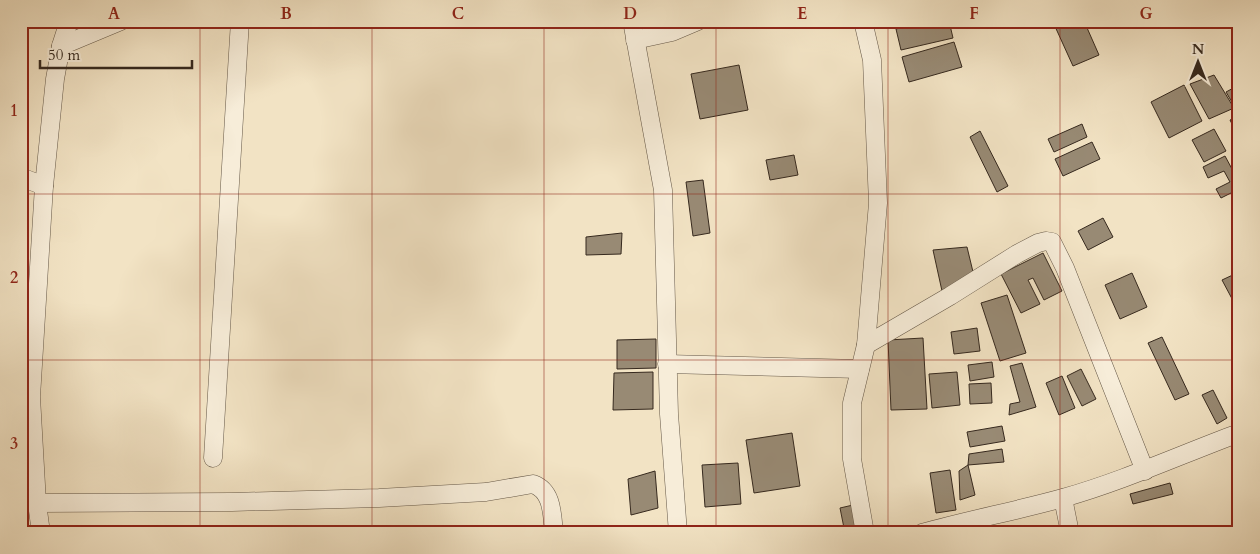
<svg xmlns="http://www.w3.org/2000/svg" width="1260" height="554" viewBox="0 0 1260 554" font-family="Cardo,serif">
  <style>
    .building { fill: #988a74; stroke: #36291e }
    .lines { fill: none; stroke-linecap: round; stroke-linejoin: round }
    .street-casing { stroke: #655848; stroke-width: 19 }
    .street { stroke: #f7edd9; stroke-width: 18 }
    .grid { fill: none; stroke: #8f2418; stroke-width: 1; stroke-opacity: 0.55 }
    .neatline { fill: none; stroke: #8f2418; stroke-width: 2 }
    .grid-label { font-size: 16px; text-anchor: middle; font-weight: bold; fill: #8f2418 }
  </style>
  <rect width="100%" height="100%" fill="#f2e3c4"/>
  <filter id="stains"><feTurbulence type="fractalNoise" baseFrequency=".004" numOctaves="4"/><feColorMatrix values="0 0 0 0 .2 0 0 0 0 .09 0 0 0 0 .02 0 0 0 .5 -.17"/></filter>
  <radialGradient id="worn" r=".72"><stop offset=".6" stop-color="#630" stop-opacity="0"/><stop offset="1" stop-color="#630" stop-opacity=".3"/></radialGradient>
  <g class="building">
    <path d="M930,21H949L953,38L901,50L896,29Z"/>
    <path d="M1084,21L1099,55L1073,66L1053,22Z"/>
    <path d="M954,42L962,67L909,82L902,57Z"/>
    <path d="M739,65L748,110L700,119L691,74Z"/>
    <path d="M1214,75L1234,108L1209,119L1190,84Z"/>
    <path d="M1184,85L1202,121L1169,138L1151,102Z"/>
    <path d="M1239,85V101L1233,104L1226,92Z"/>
    <path d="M1239,116V128L1235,130L1230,120Z"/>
    <path d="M1082,124L1087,137L1054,152L1048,139Z"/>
    <path d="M1214,129L1226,151L1204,162L1192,140Z"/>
    <path d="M980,131L1008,186L997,192L970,137Z"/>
    <path d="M1092,142L1100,159L1063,176L1055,159Z"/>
    <path d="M794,155L798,175L770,180L766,160Z"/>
    <path d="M1225,156L1239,182V189L1221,198L1216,189L1230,182L1224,171L1208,178L1203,167Z"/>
    <path d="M703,180L710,233L693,236L686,182Z"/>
    <path d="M1103,218L1113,237L1088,250L1078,231Z"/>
    <path d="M622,233L621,254L586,255V237Z"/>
    <path d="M967,247L974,276L942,291L933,250Z"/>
    <path d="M1043,253L1062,291L1044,300L1033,278L1028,280L1040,304L1021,313L1001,274Z"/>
    <path d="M1132,273L1147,307L1120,319L1105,285Z"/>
    <path d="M1237,273L1239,277L1238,310L1222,280Z"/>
    <path d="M1007,295L1026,353L1000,361L981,303Z"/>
    <path d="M977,328L980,351L954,354L951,332Z"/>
    <path d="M1162,337L1189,394L1175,400L1148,343Z"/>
    <path d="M923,338L927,409L891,410L888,340Z"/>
    <path d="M656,339V368L617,369V340Z"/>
    <path d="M992,362L994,377L970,381L968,365Z"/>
    <path d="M1022,363L1036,407L1009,415L1010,404L1020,402L1010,366Z"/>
    <path d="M1081,369L1096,399L1082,406L1067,376Z"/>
    <path d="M653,372V409L613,410L614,373Z"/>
    <path d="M957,372L960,405L932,408L929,374Z"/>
    <path d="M1062,376L1075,408L1059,415L1046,383Z"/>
    <path d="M991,383L992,403L970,404L969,384Z"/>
    <path d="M1213,390L1227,418L1217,424L1202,395Z"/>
    <path d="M1002,426L1005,441L970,447L967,432Z"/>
    <path d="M792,433L800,486L754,493L746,440Z"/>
    <path d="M1002,449L1004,462L968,465L969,454Z"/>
    <path d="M738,463L741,504L705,507L702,465Z"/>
    <path d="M968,465L975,495L960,500L959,471Z"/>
    <path d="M950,470L956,510L936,513L930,473Z"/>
    <path d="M655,471L658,508L631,515L628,479Z"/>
    <path d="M1170,483L1173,494L1133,504L1130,494Z"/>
    <path d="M853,505L859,533H845L840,508Z"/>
  </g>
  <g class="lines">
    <g class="street-casing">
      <g id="street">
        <path d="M632,21L663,190L669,414L678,533"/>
        <path d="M863,21L872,60L878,203L866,345L852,403V459L865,533"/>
        <path d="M635,40L672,32L698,21"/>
        <path d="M61,46L121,21"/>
        <path d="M21,177L44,186"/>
        <path d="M866,345L950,296L1017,254L1038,243L1046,241L1052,242L1065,268L1145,471"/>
        <path d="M667,364L860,369"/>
        <path d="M213,458L240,21"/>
        <path d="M1063,498L1070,533"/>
        <path d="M37,503L232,502L379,498L486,492L533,484C553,491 552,515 554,533"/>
        <path d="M41,533L37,503L31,397L44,186L55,79L61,46L69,21"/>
        <path d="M922,533C968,520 1016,511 1063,498C1123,481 1180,455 1239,433"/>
      </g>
    </g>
    <use href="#street" class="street"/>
  </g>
  <path class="grid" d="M200,21V533M372,21V533M544,21V533M716,21V533M888,21V533M1060,21V533M21,194H1239M21,360H1239"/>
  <rect width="1260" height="554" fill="none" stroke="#f2e3c4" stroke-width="55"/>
  <g transform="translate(1198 62)" stroke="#f7edd9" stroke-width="4" paint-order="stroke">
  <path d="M0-4L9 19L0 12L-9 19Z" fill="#36291e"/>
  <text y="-8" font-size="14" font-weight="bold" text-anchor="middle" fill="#36291e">N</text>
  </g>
  <path d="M40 60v8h152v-8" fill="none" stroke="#36291e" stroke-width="2.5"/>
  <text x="48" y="60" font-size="15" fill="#36291e" stroke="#f7edd9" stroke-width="4" paint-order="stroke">50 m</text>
  <rect x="28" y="28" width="1204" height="498" class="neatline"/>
  <g class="grid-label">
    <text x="114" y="19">A</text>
    <text x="286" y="19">B</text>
    <text x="458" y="19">C</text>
    <text x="630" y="19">D</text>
    <text x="802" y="19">E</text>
    <text x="974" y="19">F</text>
    <text x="1146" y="19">G</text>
    <text x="14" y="116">1</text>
    <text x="14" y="283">2</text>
    <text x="14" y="449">3</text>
  </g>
  <rect width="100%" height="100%" filter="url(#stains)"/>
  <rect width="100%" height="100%" fill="url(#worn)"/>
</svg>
